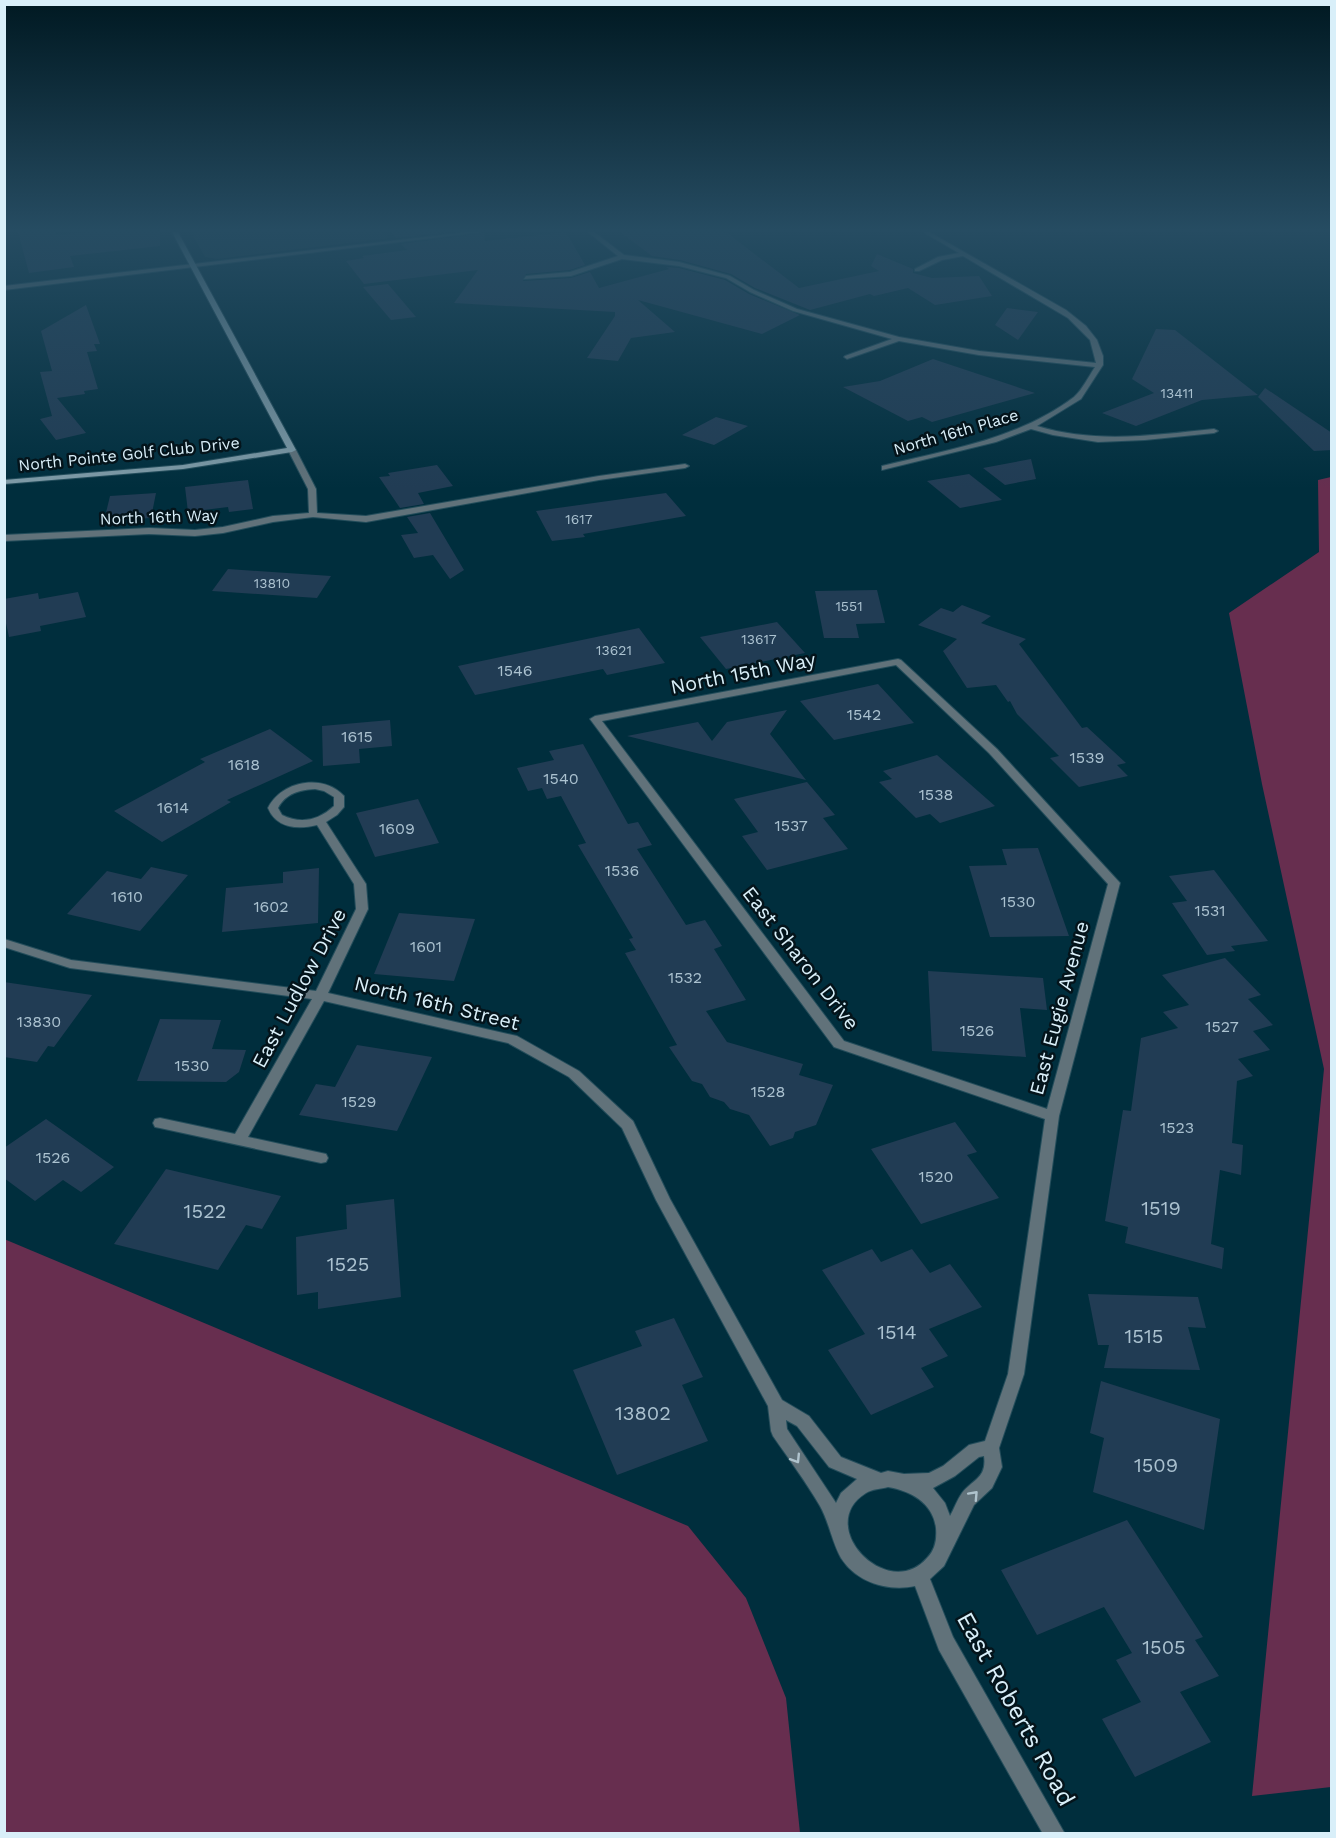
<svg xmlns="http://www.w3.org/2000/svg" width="1336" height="1838" viewBox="0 0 1336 1838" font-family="'Work Sans',sans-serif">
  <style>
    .built { fill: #133b4a }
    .green { fill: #672e4f }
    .building { fill: #213c54 }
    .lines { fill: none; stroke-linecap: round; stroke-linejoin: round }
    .street-casing { stroke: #234d5b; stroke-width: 2 }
    .secondary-casing { stroke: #234d5b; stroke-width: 2 }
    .street { fill: #61727a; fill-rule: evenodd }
    .secondary { fill: #809ca8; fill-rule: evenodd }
    .oneway { stroke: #afc3cd }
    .labels { text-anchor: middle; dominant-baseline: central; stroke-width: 5; stroke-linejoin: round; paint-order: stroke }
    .far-number-label { font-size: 14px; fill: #abc2d0 }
    .far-street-label { font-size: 16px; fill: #d9eff9; stroke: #04141b }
    .number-label { font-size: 16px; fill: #abc2d0 }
    .street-label { font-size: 20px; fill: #d9eff9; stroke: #04141b }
    .near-number-label { font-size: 20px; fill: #abc2d0 }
    .near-street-label { font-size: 24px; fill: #d9eff9; stroke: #04141b }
  </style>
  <rect width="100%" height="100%" fill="#002e3d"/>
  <path class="built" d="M191,232H383L389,238L217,259L205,257Z"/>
  <g class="green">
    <path d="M1331,477V1787L1252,1796L1324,1069L1262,784L1229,613L1319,552L1318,480Z"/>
    <path d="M4,1239L688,1526L746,1598L786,1698L800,1833H5Z"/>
  </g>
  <g class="building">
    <path d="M18,232H55L56,235L85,232H160V246L70,256L74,267L29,273Z"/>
    <path d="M390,232H452L396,238Z"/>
    <path d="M566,232L585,265L570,270L526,274L523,281L571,278L590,272L599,288L669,269L666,267L679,268L725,280L749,294L800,315L762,334L638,300L675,332L631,338L618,361L587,358L615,316V312L454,303L478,270L364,284L346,261L364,258L362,256L407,250L401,244L484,233L485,241Z"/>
    <path d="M620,232H726L799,288L879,271L871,266L877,254L913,269V273L932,278L979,276L992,296L935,305L908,288L874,296L870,294L810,310L755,288L731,274L680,260L652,256Z"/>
    <path d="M388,284L416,317L391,320L363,287Z"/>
    <path d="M86,305L100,344H94L97,351L87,352L98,389L84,391L85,394L57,398L86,433L56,440L40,419L52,416L40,372L52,371L41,331Z"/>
    <path d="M1007,308L1038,312L1018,340L995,325Z"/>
    <path d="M1156,329L1175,330L1258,395L1202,400L1136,426L1102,413L1154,393L1132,379Z"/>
    <path d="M933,359L1035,393L932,422L922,417L908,421L843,387L880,381Z"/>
    <path d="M1265,388L1332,433V450L1314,451L1258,397Z"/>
    <path d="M716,417L748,426L714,445L682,435Z"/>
    <path d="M1031,459L1036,479L1005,485L983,468Z"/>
    <path d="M437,465L453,486L418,493L424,504L400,508L379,477L390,476L388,473Z"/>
    <path d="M969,474L1002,500L960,508L927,481Z"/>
    <path d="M248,480L253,509L229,512L228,507L188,512L185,487Z"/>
    <path d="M156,493L151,518L104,521L110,496Z"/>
    <path d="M666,493L686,516L583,534L585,537L552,541L536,511Z"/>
    <path d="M430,513L464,570L450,579L433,555L414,558L401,535L418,533L407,517Z"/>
    <path d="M228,569L331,576L317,598L212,591Z"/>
    <path d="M877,590L885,623L856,624L859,638H824L815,591Z"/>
    <path d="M78,592L86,617L40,626L41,631L9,637L4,614V599L38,593L39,599Z"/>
    <path d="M962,605L991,616L981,623L1026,639L1019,644L1082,728L1087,727L1126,763L1117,765L1128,776L1079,787L1050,758L1059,756L1017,714L1010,701L1008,702L996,685L967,688L943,651L957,639L918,625L941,608L953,612Z"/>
    <path d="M777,622L805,653L726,669L700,637Z"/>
    <path d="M639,628L665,663L607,675L603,669L475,695L458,666Z"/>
    <path d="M878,684L914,723L834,740L800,701Z"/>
    <path d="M787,710L770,734L806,780L627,736L698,722L712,741L727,722Z"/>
    <path d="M390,720L392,746L359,749L360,763L323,766L322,726Z"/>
    <path d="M270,729L313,761L227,800L231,802L162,842L114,811L205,762L200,759Z"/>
    <path d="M583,744L628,824L638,822L652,845L637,849L686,925L705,920L722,946L714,949L746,1000L706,1011L727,1042L803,1064L799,1075L833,1085L816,1125L795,1132L793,1138L770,1146L749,1115L730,1109L724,1102L710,1097L702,1084L692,1081L669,1047L677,1045L625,953L636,950L629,939L633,938L578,845L586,843L561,796L547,799L542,788L528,791L517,768L554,760L549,751Z"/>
    <path d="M937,755L995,806L940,823L930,814L916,818L879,782L892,779L883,771Z"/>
    <path d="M807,782L835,815L823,818L848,849L767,870L742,836L758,832L734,799Z"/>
    <path d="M418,799L439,843L375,857L356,813Z"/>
    <path d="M1038,848L1069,936L990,937L969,866L1007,865L1002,849Z"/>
    <path d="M151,867L188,875L140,931L67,914L107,871L141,879Z"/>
    <path d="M319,868L318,923L222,932L226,888L283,883V872Z"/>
    <path d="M1214,870L1268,941L1231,946L1235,951L1207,955L1172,903L1187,901L1169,876Z"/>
    <path d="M399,913L475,919L454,981L374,974Z"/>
    <path d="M1225,958L1261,995L1248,999L1273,1025L1253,1031L1270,1050L1238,1059L1253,1076L1237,1081L1232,1143L1243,1145L1241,1175L1220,1170L1211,1244L1224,1248L1222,1269L1125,1243L1128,1227L1105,1221L1123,1110L1131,1111L1141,1038L1178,1028L1163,1012L1189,1005L1162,975Z"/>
    <path d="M928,971L1043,978L1047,1010L1020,1008L1026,1057L932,1051Z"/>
    <path d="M4,982L92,995L54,1047L48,1046L37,1062L4,1057Z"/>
    <path d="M160,1019L221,1020L212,1049L246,1050L239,1072L226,1082L137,1081Z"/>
    <path d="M357,1045L432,1057L397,1131L299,1115L316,1084L335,1087Z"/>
    <path d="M46,1119L114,1167L81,1192L63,1180L35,1201L4,1178V1148Z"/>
    <path d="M955,1122L977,1152L967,1155L999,1198L921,1224L871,1149Z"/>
    <path d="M166,1169L281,1196L262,1229L246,1225L218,1270L114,1244Z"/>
    <path d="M394,1199L401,1297L318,1309V1292L297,1295L296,1237L347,1229L346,1205Z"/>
    <path d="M872,1249L881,1262L912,1249L930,1273L950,1264L982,1307L929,1329L948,1356L921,1368L934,1387L871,1415L828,1350L865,1334L822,1270Z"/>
    <path d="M1088,1294L1198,1297L1206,1328L1188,1327L1200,1370L1104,1368L1109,1345H1098Z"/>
    <path d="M674,1318L703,1377L682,1385L708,1441L617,1475L573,1370L642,1346L635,1331Z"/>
    <path d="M1101,1381L1220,1419L1204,1530L1093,1492L1104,1438L1090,1433Z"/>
    <path d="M1127,1520L1203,1637L1195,1640L1219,1676L1180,1692L1211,1742L1135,1777L1102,1719L1141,1702L1116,1660L1132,1653L1104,1607L1037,1635L1001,1570Z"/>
  </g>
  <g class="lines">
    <g class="street-casing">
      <g id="street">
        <path d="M468,232H482L4,290V286Z"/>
        <path d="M588,232H594L624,255L679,262L730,276L754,290L797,309L899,337L979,351L1096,363L1090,340L1068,318L963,256L942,260L919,271H915V269L938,257L959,253L923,232H929L1066,310L1086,326L1097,340L1103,356V365L1081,399L1037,426C1095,444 1155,435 1214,429L1218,431L1214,433L1145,440L1098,442L1053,435L1031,429L996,442L882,470V466C947,450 1019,439 1074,397C1082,390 1089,376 1095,367L979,355L899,341L847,359L844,357L845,356L892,339L793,311L750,292L726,278L679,266L622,259L571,276L524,279L526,276L570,272L618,256Z"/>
        <path d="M289,448L296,450L316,489L317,513L366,516L599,476L685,464L689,466L685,468L599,480L366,522L313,517L273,522L223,533L195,536L149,534L4,541V535L149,528L195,530L223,527L273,516L309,513L308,489L288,450Z"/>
        <path d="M898,659L901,660L997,749L1120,883L1059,1116L1024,1374L999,1448L1002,1467L992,1488L974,1505L944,1566L930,1579L953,1637L1065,1834H1043L939,1650L915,1586C888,1592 856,1582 841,1558C832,1542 829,1522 820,1506C806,1482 789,1459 773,1436L771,1431L768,1406L656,1200L622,1128L569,1077L508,1043L324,1001L248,1137L326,1154L328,1158L326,1162L321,1163L160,1128L155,1127L153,1123L155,1119L160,1118L235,1134L312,999L70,968L4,947V939L71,960L316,991L356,909L354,884L317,825C297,830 276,828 268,808C281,781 323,773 344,796V807L337,815L326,822L366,884L368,909L328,993L517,1036L579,1071L633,1121L670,1199L782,1400L809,1416L841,1457L881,1473L888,1471L904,1474L929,1473L943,1466L969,1445L985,1441L1008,1374L1045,1119L834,1047L590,719L595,716ZM896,665L989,753L1108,884L1047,1109L844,1041L602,721ZM315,789L324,791L334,797V806C318,821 300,824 282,815L278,808C286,793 300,790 315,789ZM786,1420L797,1426L829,1467L857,1479L841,1493L836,1503L787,1429ZM984,1456C987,1478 973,1479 962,1493C957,1500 954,1509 950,1516L945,1503L933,1488L955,1476L979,1457ZM888,1487C911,1491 933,1503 936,1528C937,1540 935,1550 927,1558C888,1603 813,1526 866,1493C872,1489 881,1489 888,1487Z"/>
      </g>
    </g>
    <g class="secondary-casing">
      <path id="secondary" d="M172,232H178L296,450L292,452L183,469L4,484V480L183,465L287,448Z"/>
    </g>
    <use href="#street" class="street"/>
    <use href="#secondary" class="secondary"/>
  </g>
  <defs><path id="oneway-chevron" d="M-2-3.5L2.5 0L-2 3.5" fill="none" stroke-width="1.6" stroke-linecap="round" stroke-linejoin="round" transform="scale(1.5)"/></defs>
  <g class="oneway">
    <use href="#oneway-chevron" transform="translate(796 1459) rotate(58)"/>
    <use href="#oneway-chevron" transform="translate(974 1495) rotate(-47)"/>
  </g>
  <linearGradient id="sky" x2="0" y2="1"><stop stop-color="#001922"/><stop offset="0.47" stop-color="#264c62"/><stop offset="1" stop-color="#264c62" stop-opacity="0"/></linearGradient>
  <rect width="1336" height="489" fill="url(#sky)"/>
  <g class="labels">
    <g class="far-number-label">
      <text x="1177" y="393">13411</text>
      <text x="579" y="519">1617</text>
      <text x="272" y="583">13810</text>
      <text x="849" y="606">1551</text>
      <text x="759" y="639">13617</text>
      <text x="614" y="650">13621</text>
    </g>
    <g class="far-street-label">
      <text transform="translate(956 432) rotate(-16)">North 16th Place</text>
      <text transform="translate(129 454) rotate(-6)">North Pointe Golf Club Drive</text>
      <text transform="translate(159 517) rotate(-2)">North 16th Way</text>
    </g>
    <g class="number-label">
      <text x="515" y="670">1546</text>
      <text x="864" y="714">1542</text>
      <text x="357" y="736">1615</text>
      <text x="1087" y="757">1539</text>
      <text x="244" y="764">1618</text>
      <text x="561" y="778">1540</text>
      <text x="936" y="794">1538</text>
      <text x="173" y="807">1614</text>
      <text x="791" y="825">1537</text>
      <text x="397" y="828">1609</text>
      <text x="622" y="870">1536</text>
      <text x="127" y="896">1610</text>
      <text x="1018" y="901">1530</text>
      <text x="271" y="906">1602</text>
      <text x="1210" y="910">1531</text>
      <text x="426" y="946">1601</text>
      <text x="685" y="977">1532</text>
      <text x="39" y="1021">13830</text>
      <text x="1222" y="1026">1527</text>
      <text x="977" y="1030">1526</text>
      <text x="192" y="1065">1530</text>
      <text x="768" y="1091">1528</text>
      <text x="359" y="1101">1529</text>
      <text x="1177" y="1127">1523</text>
      <text x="53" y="1157">1526</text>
      <text x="936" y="1176">1520</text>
    </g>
    <g class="street-label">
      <text transform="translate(743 673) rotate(-11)">North 15th Way</text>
      <text transform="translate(801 958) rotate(52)">East Sharon Drive</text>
      <text transform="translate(299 988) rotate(-62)">East Ludlow Drive</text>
      <text transform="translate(437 1003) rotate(14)">North 16th Street</text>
      <text transform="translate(1059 1008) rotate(-75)">East Eugie Avenue</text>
    </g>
    <g class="near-number-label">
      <text x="1161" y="1208">1519</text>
      <text x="205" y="1211">1522</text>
      <text x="348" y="1264">1525</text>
      <text x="897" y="1332">1514</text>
      <text x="1144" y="1336">1515</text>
      <text x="643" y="1413">13802</text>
      <text x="1156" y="1465">1509</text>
      <text x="1164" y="1647">1505</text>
    </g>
    <g class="near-street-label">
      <text transform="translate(1016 1709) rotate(61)">East Roberts Road</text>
    </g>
  </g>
  <rect width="1336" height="1838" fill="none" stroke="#d9eff9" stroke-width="12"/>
</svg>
